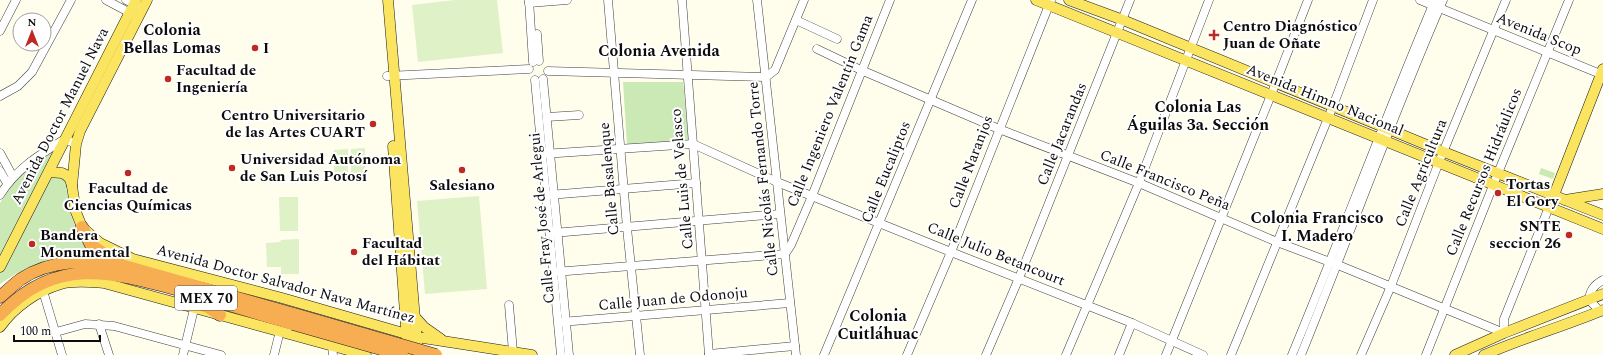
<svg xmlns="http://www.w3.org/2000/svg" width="1603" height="355" viewBox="0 0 1603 355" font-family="Spectral,serif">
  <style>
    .green { fill: #cbe9b5 }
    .pitch { fill: #def1c7 }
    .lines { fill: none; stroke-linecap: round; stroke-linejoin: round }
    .minor-casing { stroke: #3f3f3f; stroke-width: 9 }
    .major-casing { stroke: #1d1d1d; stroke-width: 11 }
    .highway-casing { stroke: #1d1d1d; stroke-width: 13 }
    .minor { stroke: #fff; stroke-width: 8 }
    .major { stroke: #fbe460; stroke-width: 10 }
    .highway { stroke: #f7ad52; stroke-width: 12 }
    .highway-bridge-casing { stroke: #1d1d1d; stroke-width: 13; stroke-linecap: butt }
    .highway-bridge { stroke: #f7ad52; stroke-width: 12 }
    .poi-dot { fill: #be2a22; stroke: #fff; stroke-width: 1.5 }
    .labels { text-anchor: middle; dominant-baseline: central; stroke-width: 4; stroke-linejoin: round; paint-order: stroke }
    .shield { fill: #fff; stroke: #555; stroke-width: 1 }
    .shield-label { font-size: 14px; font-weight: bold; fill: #0c0c0c }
    .poi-label { font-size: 15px; font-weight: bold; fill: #0c0c0c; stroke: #fff; text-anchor: start }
    .street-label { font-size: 15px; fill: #0c0c0c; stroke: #fff }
    .neighbourhood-label { font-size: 16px; font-weight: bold; fill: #0c0c0c; stroke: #fff }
  </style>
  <rect width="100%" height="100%" fill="#fffdeb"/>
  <g class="green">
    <path d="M623,82H683L689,140L627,145Z"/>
    <path d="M53,152L52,178L55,176L65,179L71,215L77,231L112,261L32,267L17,273L0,284V203L16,180L42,158Z"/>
    <path d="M1541,168L1555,173L1553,179L1539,174Z"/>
  </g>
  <g class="pitch">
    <path d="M455,0H497L503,53L418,62L412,5Z"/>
    <path d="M365,148V173H351V149Z"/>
    <path d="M348,149V174H334V150Z"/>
    <path d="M479,196L487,289L425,294L417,201Z"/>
    <path d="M279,197H298V231H280Z"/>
    <path d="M299,239V274H281V267H267L266,243L280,242L281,240Z"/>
  </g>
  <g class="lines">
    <g class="minor-casing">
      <g id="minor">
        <path d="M106,0L134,15"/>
        <path d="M126,0L138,6"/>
        <path d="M529,0L533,62"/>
        <path d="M608,0L627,228L640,355"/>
        <path d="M682,0L709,355"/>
        <path d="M757,0L796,355"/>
        <path d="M1420,0L1603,75"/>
        <path d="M529,3L567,0"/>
        <path d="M796,20L837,39"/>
        <path d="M0,31L16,0"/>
        <path d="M537,34L539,61"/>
        <path d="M817,49L861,70L999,129L1139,183L1277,242L1338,265L1504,333V319L1549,207"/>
        <path d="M548,71L766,77L775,70L804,0"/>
        <path d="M387,76L529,69"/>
        <path d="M543,79L569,355"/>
        <path d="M535,80L561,355"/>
        <path d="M0,96L18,86L32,72L71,0"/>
        <path d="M547,117L579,115"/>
        <path d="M0,153L13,177"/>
        <path d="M543,154L693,144L777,182L951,252L1132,323L1203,355"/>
        <path d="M0,171L7,183"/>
        <path d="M0,195C16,169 39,155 65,139L76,144"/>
        <path d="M549,195L696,183"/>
        <path d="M553,233L780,214"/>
        <path d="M554,272L785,254L791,245L812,196L890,0"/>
        <path d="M43,291L62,355"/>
        <path d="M509,305L513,352"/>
        <path d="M1600,311L1589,300C1590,290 1594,285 1603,280"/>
        <path d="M561,322L790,303"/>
        <path d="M99,324L109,355"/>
        <path d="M56,332L85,324L114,326L221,355"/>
        <path d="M332,346L333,355"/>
        <path d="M709,354L795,346"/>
        <path d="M183,355L194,309"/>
        <path d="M274,355L280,331"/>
        <path d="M824,355L972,0"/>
        <path d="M907,355L951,252L1051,0"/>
        <path d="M986,355L1019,278L1130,0"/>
        <path d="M1066,355L1139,183L1209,0"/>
        <path d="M1119,355L1132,323"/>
        <path d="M1166,355L1271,95L1308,0"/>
        <path d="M1231,355L1333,106L1373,0"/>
        <path d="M1292,355C1341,237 1385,118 1435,0"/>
        <path d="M1301,355C1349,237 1392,117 1443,0"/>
        <path d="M1361,355L1391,286L1439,162L1506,0"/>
        <path d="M1426,355L1498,173L1569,0"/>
      </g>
    </g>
    <g class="major-casing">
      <g id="major">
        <path d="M388,0L417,343"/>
        <path d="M1036,0L1603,229"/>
        <path d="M1069,0L1123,20L1444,152L1603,215"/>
        <path d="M393,146L408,355"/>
        <path d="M49,172L62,173L66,175L70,179L72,186L76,212L82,227L100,243L133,259L282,298L417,337L532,355"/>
        <path d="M72,186L76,144L80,131L147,0"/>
        <path d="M1554,195L1603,69"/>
        <path d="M1565,200L1603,194"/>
        <path d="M0,267L136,0"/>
        <path d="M415,317L424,327L441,339"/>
        <path d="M0,327C14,307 37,291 61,284C74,280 90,282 104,283L366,355"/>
        <path d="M1455,355L1504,333L1603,294"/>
        <path d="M1484,355C1523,338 1564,326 1603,310"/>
      </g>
    </g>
    <g class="highway-casing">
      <g id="highway">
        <path d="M82,227L91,245L116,262"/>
        <path d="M0,297C7,291 14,284 21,279C51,259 87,260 121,265L294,314"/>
        <path d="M193,302L208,307L220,315"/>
        <path d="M0,315C55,256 110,271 179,290C217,301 255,313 293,324"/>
      </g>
    </g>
    <use href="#minor" class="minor"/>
    <use href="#major" class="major"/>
    <use href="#highway" class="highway"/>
    <g class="highway-bridge-casing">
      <g id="highway-bridge">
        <path d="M294,314L436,355"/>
        <path d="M293,324L402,355"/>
      </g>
    </g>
    <use href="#highway-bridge" class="highway-bridge"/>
  </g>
  <g class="poi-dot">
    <path d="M1212 29h4v4h4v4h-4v4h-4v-4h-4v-4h4z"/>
    <circle cx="255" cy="48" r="4"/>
    <circle cx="168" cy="79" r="4"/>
    <circle cx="373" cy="124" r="4"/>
    <circle cx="232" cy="168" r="4"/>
    <circle cx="462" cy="170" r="4"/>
    <circle cx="128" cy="173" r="4"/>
    <circle cx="1498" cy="193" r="4"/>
    <circle cx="1569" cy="235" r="4"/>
    <circle cx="32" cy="244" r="4"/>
    <circle cx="354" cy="252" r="4"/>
  </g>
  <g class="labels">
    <rect class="shield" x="175" y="286" width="62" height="24" rx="3"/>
    <g class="shield-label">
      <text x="206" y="298">MEX 70</text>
    </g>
    <g class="poi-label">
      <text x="1223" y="26">Centro Diagnóstico<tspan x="1223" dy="17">Juan de Oñate</tspan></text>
      <text x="263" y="48">I</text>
      <text x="176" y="70">Facultad de<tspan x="176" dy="17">Ingeniería</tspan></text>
      <text x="365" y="115" text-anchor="end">Centro Universitario<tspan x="365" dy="17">de las Artes CUART</tspan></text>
      <text x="240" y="159">Universidad Autónoma<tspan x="240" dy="17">de San Luis Potosí</tspan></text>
      <text x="1506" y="184">Tortas<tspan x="1506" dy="17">El Gory</tspan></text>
      <text x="462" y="185" text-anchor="middle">Salesiano</text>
      <text x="128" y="188" text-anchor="middle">Facultad de<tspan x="128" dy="17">Ciencias Químicas</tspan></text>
      <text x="1561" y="226" text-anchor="end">SNTE<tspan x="1561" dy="17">seccion 26</tspan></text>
      <text x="40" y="235">Bandera<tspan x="40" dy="17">Monumental</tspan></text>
      <text x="362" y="243">Facultad<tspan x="362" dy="17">del Hábitat</tspan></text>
    </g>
    <g class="street-label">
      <text transform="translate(1539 34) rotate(22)">Avenida Scop</text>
      <text transform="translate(1325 100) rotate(22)">Avenida Himno Nacional</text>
      <text transform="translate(830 111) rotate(-68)">Calle Ingeniero Valentín Gama</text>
      <text transform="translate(60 116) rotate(-63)">Avenida Doctor Manuel Nava</text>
      <text transform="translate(1062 134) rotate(-68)">Calle Jacarandas</text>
      <text transform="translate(971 162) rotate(-69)">Calle Naranjos</text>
      <text transform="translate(886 172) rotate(-68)">Calle Eucaliptos</text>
      <text transform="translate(1484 172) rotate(-68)">Calle Recursos Hidráulicos</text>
      <text transform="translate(1421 173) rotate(-68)">Calle Agricultura</text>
      <text transform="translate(609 179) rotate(-95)">Calle Basalenque</text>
      <text transform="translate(682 179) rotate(-95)">Calle Luis de Velasco</text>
      <text transform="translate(763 179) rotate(-96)">Calle Nicolás Fernando Torre</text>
      <text transform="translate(1165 180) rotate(22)">Calle Francisco Peña</text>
      <text transform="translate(542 218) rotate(-95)">Calle Fray José de Arlegui</text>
      <text transform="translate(996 254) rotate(22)">Calle Julio Betancourt</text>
      <text transform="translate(286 284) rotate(15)">Avenida Doctor Salvador Nava Martínez</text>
      <text transform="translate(673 299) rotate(-5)">Calle Juan de Odonoju</text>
    </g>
    <g class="neighbourhood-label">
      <text x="172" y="30">Colonia<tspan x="172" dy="18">Bellas Lomas</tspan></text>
      <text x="659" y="51">Colonia Avenida</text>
      <text x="1198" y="107">Colonia Las<tspan x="1198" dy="18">Águilas 3a. Sección</tspan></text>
      <text x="1317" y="218">Colonia Francisco<tspan x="1317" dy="18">I. Madero</tspan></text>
      <text x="878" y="316">Colonia<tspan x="878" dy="18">Cuitláhuac</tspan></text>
    </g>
  </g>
  <g transform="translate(32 32)"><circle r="19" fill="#ffffff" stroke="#9e9e9e"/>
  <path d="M0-3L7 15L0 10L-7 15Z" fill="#be2a22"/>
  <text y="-6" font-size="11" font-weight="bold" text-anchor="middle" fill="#0c0c0c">N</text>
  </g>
  <path d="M14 335v6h86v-6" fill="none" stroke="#0c0c0c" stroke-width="2"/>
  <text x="20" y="335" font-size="12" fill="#0c0c0c" stroke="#ffffff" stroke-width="3" paint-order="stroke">100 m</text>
</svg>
